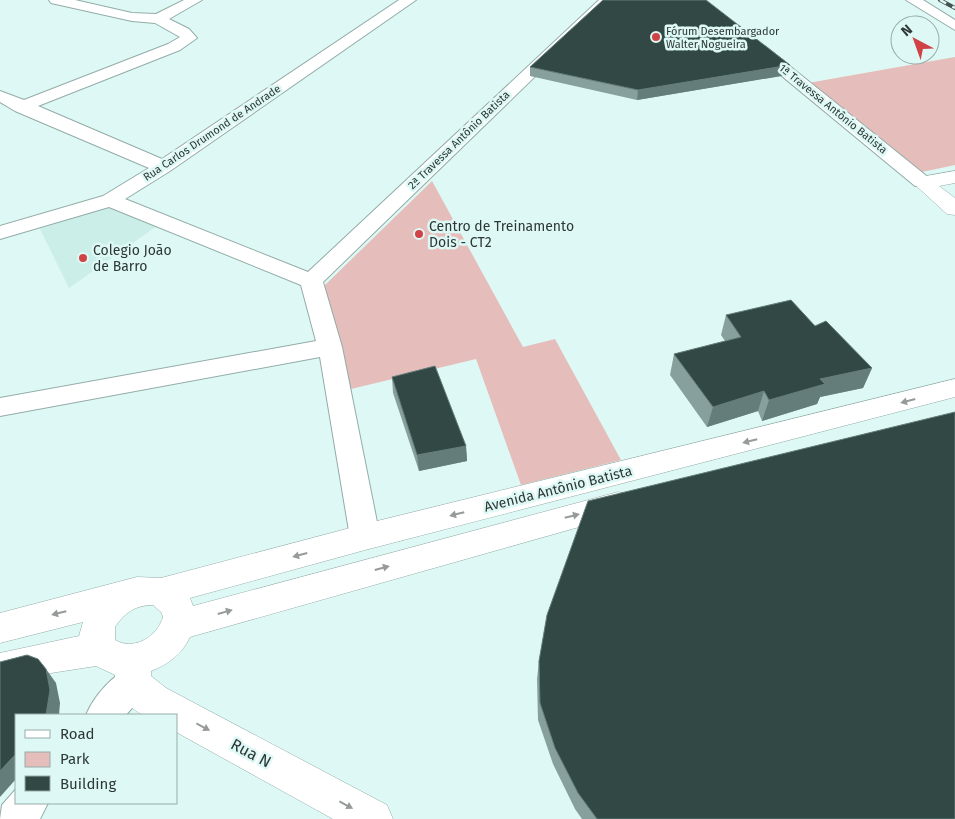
<svg xmlns="http://www.w3.org/2000/svg" width="955" height="819" viewBox="0 0 955 819" font-family="'Fira Sans',sans-serif">
  <style>
    .built { fill: #cbeee9 }
    .green { fill: #e5bdba }
    .lines { fill: none; stroke-linecap: round; stroke-linejoin: round }
    .minor-casing { stroke: #93aca8; stroke-width: 2 }
    .tertiary-casing { stroke: #93aca8; stroke-width: 1 }
    .minor { fill: #fff; fill-rule: evenodd }
    .tertiary { fill: #fff; fill-rule: evenodd }
    .rail-casing { stroke: #465351; stroke-width: 4 }
    .rail { stroke: #def9f5; stroke-width: 2.5; stroke-dasharray: 7; stroke-linecap: butt }
    .wall { fill: #88a09d }
    .shaded-wall { fill: #657d7a }
    .building { fill: #314845; stroke: #657d7a }
    .oneway { fill: #969b9a }
    .poi-dot { fill: #d14246; stroke: #def9f5; stroke-width: 2 }
    .labels { text-anchor: middle; dominant-baseline: central; stroke-width: 5; stroke-linejoin: round; paint-order: stroke }
    .far-poi-label { font-size: 11px; fill: #2d3736; stroke: #def9f5; text-anchor: start }
    .far-street-label { font-size: 11px; fill: #2d3736; stroke: #def9f5 }
    .poi-label { font-size: 14px; fill: #2d3736; stroke: #def9f5; text-anchor: start }
    .street-label { font-size: 14px; fill: #2d3736; stroke: #def9f5 }
    .near-street-label { font-size: 16px; fill: #2d3736; stroke: #def9f5 }
  </style>
  <rect width="100%" height="100%" fill="#def9f5"/>
  <path class="built" d="M107,206L157,226L69,288L40,229Z"/>
  <g class="green">
    <path d="M955,57V165L922,172L808,83Z"/>
    <path d="M432,181L523,347L555,339L621,460L521,485L476,359L351,389L324,286Z"/>
  </g>
  <g class="lines">
    <g class="minor-casing">
      <g id="minor">
        <path d="M49,0H75L132,13L156,14L184,0H202L169,19L189,29L197,38L180,50L38,106L162,159L399,0H416L170,171L125,199L308,272L599,0H614L323,282L342,347L380,537L376,546L365,549L354,546L350,537L320,357L0,416V398L316,341L301,285L109,207L0,239V226L103,196L149,168L15,111L0,102V91L24,100L168,44L180,37L155,23L132,21L51,3Z"/>
        <path d="M906,0H923L955,20V30Z"/>
        <path d="M760,45L766,47L929,178L932,182L929,186H915L754,53L752,50Z"/>
        <path d="M132,667L144,672L149,683L144,694L126,715H86C94,696 113,674 132,667Z"/>
        <path d="M16,789V803H48L40,819H0L2,805Z"/>
      </g>
    </g>
    <g class="tertiary-casing">
      <g id="tertiary">
        <path d="M955,171V183L939,186L955,198V215L947,214L912,182L915,178Z"/>
        <path d="M955,379V397L365,550L190,598L193,606L618,492L629,495L633,504L629,513L618,516L190,637C182,654 169,664 151,671V676L166,688L387,805L393,819H333L176,732V715C167,715 153,718 144,715C129,709 113,691 115,675L96,666L51,673L0,687V653L79,636L83,622L0,643V613L137,577L161,578L365,524ZM153,605L161,612L163,617C157,637 134,651 115,640V627C125,612 136,605 153,605Z"/>
      </g>
    </g>
    <use href="#minor" class="minor"/>
    <use href="#tertiary" class="tertiary"/>
    <g class="rail-casing">
      <path id="rail" d="M940,0L955,8"/>
    </g>
    <use href="#rail" class="rail"/>
  </g>
  <g class="wall">
    <path d="M790,65L787,75L637,100L530,76V67Z"/>
    <path d="M726,315L815,326L872,368L863,388L820,397L817,404L762,421L758,411L707,427L670,375L674,354L725,341L721,335Z"/>
    <path d="M392,377L466,446L467,461L419,471L393,393Z"/>
    <path d="M539,661L955,819H582L575,809L553,764L538,720L537,679Z"/>
  </g>
  <g class="shaded-wall">
    <path d="M790,65L787,75L637,100L638,90Z"/>
    <path d="M872,368L863,388L820,397L817,404L762,421L769,400L820,379Z"/>
    <path d="M764,391L758,411L707,427L713,407Z"/>
    <path d="M466,446L467,461L419,471L417,455Z"/>
    <path d="M46,669L56,683L60,703L59,715H46Z"/>
    <path d="M16,754V779L0,797V771Z"/>
  </g>
  <g class="building">
    <path d="M603,0H706L790,65L638,90L530,67Z"/>
    <path d="M791,300L815,326L826,321L872,368L820,379L825,384L769,400L764,391L713,407L674,354L741,337L726,315Z"/>
    <path d="M435,366L466,446L417,455L392,377Z"/>
    <path d="M955,412V819H597L578,793L555,748L540,703L539,661L547,615L588,501Z"/>
    <path d="M27,655L38,659L46,669L50,690L46,715H16V754L0,771V662Z"/>
  </g>
  <defs><path id="oneway-solid" d="M-6-.8H1V-3.2L6.5 0L1 3.2V.8H-6Z" transform="scale(1.25)"/></defs>
  <g class="oneway">
    <use href="#oneway-solid" transform="translate(908 401) rotate(165)"/>
    <use href="#oneway-solid" transform="translate(750 441) rotate(166)"/>
    <use href="#oneway-solid" transform="translate(457 514) rotate(166)"/>
    <use href="#oneway-solid" transform="translate(572 516) rotate(-14)"/>
    <use href="#oneway-solid" transform="translate(300 555) rotate(165)"/>
    <use href="#oneway-solid" transform="translate(382 568) rotate(-15)"/>
    <use href="#oneway-solid" transform="translate(225 612) rotate(-16)"/>
    <use href="#oneway-solid" transform="translate(59 613) rotate(166)"/>
    <use href="#oneway-solid" transform="translate(203 727) rotate(28)"/>
    <use href="#oneway-solid" transform="translate(346 805) rotate(28)"/>
  </g>
  <g class="poi-dot">
    <circle cx="656" cy="37" r="5"/>
    <circle cx="419" cy="234" r="5"/>
    <circle cx="83" cy="258" r="5"/>
  </g>
  <g class="labels">
    <g class="far-poi-label">
      <text x="666" y="31">Fórum Desembargador<tspan x="666" dy="13">Walter Nogueira</tspan></text>
    </g>
    <g class="far-street-label">
      <text transform="translate(833 109) rotate(39)">1ª Travessa Antônio Batista</text>
      <text transform="translate(212 133) rotate(-34)">Rua Carlos Drumond de Andrade</text>
      <text transform="translate(459 140) rotate(-44)">2ª Travessa Antônio Batista</text>
    </g>
    <g class="poi-label">
      <text x="429" y="226">Centro de Treinamento<tspan x="429" dy="16">Dois - CT2</tspan></text>
      <text x="93" y="250">Colegio João<tspan x="93" dy="16">de Barro</tspan></text>
    </g>
    <g class="street-label">
      <text transform="translate(558 489) rotate(-14)">Avenida Antônio Batista</text>
    </g>
    <g class="near-street-label">
      <text transform="translate(251 753) rotate(28)">Rua N</text>
    </g>
  </g>
  <rect x="15" y="714" width="162" height="90" fill="#def9f5" stroke="#97aba9"/>
  <rect x="25" y="730" width="25" height="8" fill="#ffffff" stroke="#97aba9"/>
  <text x="60" y="739" font-size="15" fill="#2d3736">Road</text>
  <rect x="25" y="752" width="25" height="15" fill="#e5bdba" stroke="#97aba9"/>
  <text x="60" y="764" font-size="15" fill="#2d3736">Park</text>
  <rect x="25" y="776" width="25" height="15" fill="#314845" stroke="#97aba9"/>
  <text x="60" y="789" font-size="15" fill="#2d3736">Building</text>
  <g transform="translate(915 40) rotate(319)"><circle r="24" fill="#def9f5" stroke="#97aba9"/>
  <path d="M0-4L9 19L0 12L-9 19Z" fill="#d14246"/>
  <text y="-8" font-size="14" font-weight="bold" text-anchor="middle" fill="#2d3736">N</text>
  </g>
</svg>
